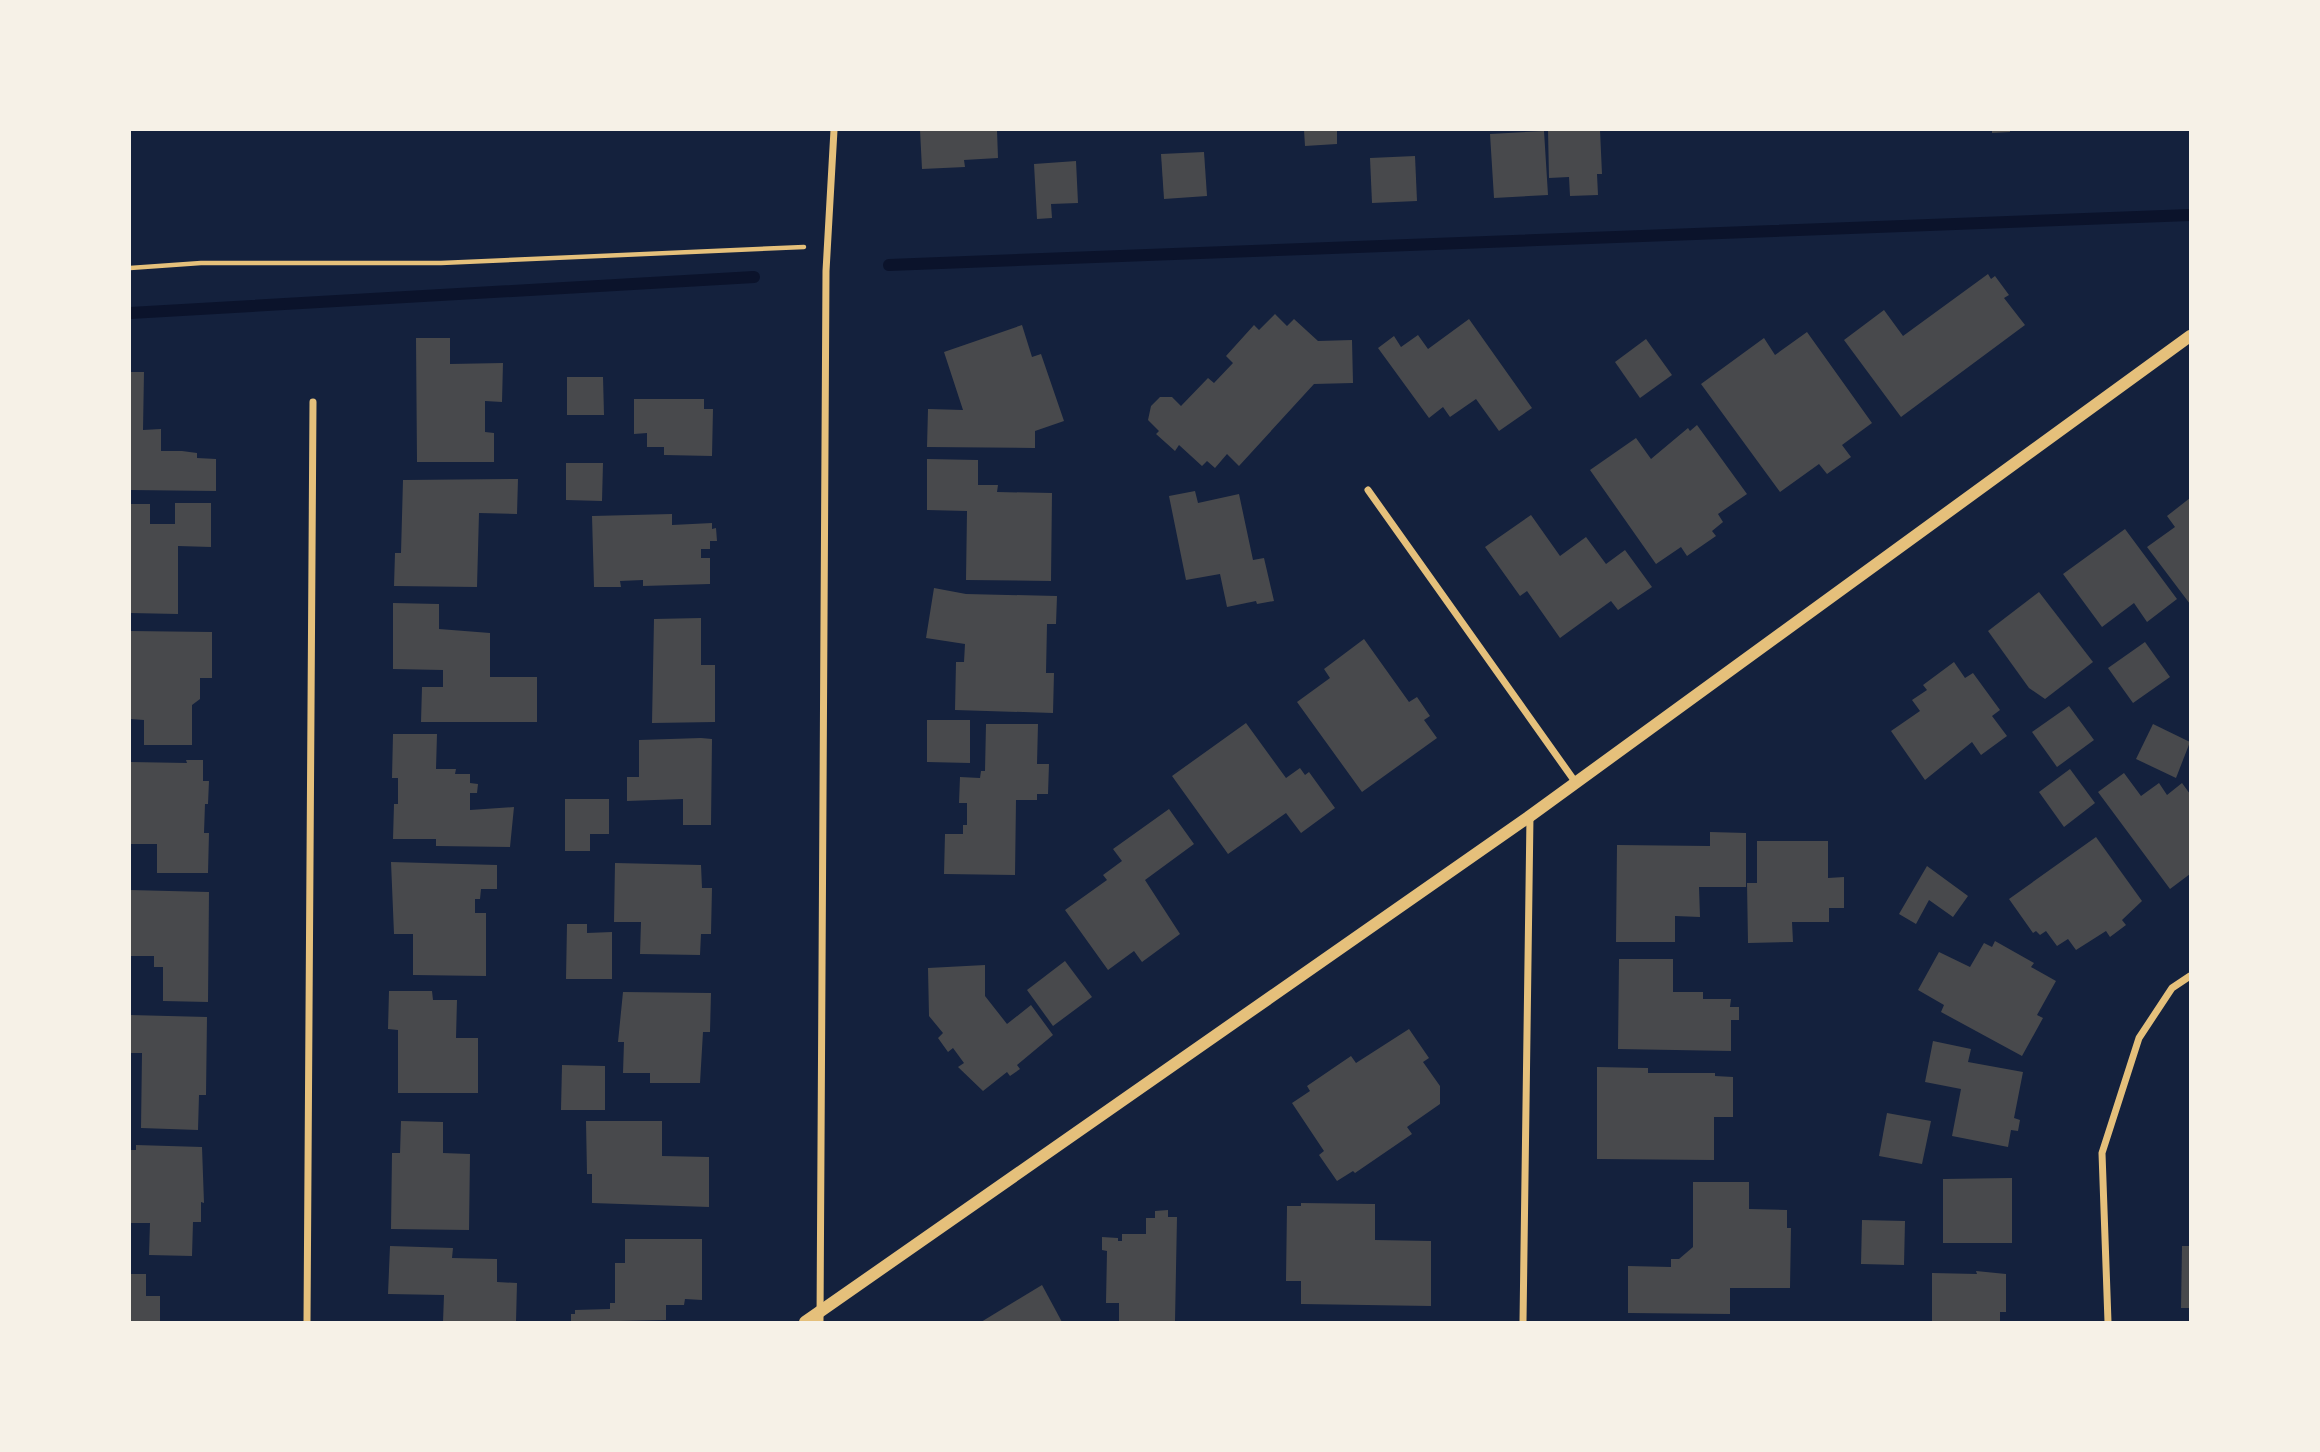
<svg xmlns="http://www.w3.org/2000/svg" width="2320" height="1452" viewBox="0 0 2320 1452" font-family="'Roboto Serif',serif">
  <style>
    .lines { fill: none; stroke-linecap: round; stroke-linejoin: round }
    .stream { stroke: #0b132b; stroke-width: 12 }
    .building { fill: #48494c }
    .path { stroke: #e5c07b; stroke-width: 4.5 }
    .minor { stroke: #e5c07b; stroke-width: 7 }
    .tertiary { stroke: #e5c07b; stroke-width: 12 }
  </style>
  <rect width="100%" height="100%" fill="#14213d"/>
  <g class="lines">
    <g class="stream">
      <path d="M889,265L2190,215"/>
      <path d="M130,313L754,277"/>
    </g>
  </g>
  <g class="building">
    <path d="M920,130H997L998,158L964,160L965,167L922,169Z"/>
    <path d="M1304,130H1337V144L1305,146Z"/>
    <path d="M1548,130H1600L1602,174H1597L1598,195L1570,196L1569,177L1549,178Z"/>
    <path d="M1992,130H2010V132L1992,133Z"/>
    <path d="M1544,131L1548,195L1494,198L1490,134Z"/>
    <path d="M1204,152L1207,196L1164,199L1161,154Z"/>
    <path d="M1415,156L1417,201L1372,203L1370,158Z"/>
    <path d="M1076,161L1078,203L1051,204L1052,218L1037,219L1034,164Z"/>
    <path d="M1988,274L1991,279L1995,276L2009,295L2004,298L2025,325L1901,417L1844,340L1884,310L1903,336Z"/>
    <path d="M1275,314L1287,326L1294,319L1318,341L1352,340L1353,383L1314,384L1239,466L1227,454L1215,468L1207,461L1202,466L1179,445L1175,451L1156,434L1159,431L1148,420L1151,406L1160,397H1172L1181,406L1208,378L1214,383L1233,363L1226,356L1254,325L1259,330Z"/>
    <path d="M1469,319L1532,408L1499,431L1476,399L1450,417L1443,407L1429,418L1378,348L1394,336L1401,347L1418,335L1428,349Z"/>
    <path d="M1022,325L1032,357L1041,354L1064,421L1035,431V448L927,447L928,409L963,410L944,352Z"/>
    <path d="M1807,332L1872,423L1842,445L1851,457L1827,474L1819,464L1780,492L1701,384L1764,338L1775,355Z"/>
    <path d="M416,338H450V364L503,363L502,402L485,401V432L494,433V462H417Z"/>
    <path d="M1646,339L1672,375L1640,398L1615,362Z"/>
    <path d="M130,372H144L143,430L161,429V451H182L197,453V458L216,459V491L130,490Z"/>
    <path d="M567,377H603L604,415H567Z"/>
    <path d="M634,399H704V409H713L712,456L664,455V447H647V433L634,434Z"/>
    <path d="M1697,425L1747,494L1718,514L1723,522L1712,531L1716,536L1687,556L1681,547L1656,564L1590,470L1636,438L1651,459L1688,428L1690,431Z"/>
    <path d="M927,459L978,460V485H998L997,492L1052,493L1051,581L966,580L967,511L927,510Z"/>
    <path d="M566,463H603L602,501L566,500Z"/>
    <path d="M518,479L517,514L479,513L477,587L394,586L395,553H401L403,480Z"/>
    <path d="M1195,491L1198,503L1239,494L1253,560L1264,558L1274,601L1257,604L1256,601L1227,607L1220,574L1186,580L1169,496Z"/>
    <path d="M2190,498V604L2147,547L2175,527L2167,516Z"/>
    <path d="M175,503H211V547L178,546V614L130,613V504H150V524H175Z"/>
    <path d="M672,514V525L712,523V529L716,528L717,541H710V549H701V558H710V584L643,586V580L620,581L621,587H594L592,516Z"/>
    <path d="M1531,515L1560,556L1586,537L1606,564L1625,550L1652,587L1618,610L1611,601L1560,638L1527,591L1520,596L1485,547Z"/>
    <path d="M2125,529L2177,599L2147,622L2134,603L2102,627L2063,574Z"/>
    <path d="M934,588L966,594L1057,596L1056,624H1047L1046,673H1054L1053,713L955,710L956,662H964L965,644L926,638Z"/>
    <path d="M2039,592L2093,662L2045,699L2029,688L1988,631Z"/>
    <path d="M393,603L439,604V629L490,633V677H537V722H421L422,687H443V670L393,669Z"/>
    <path d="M701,618V665H715V722L652,723L654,619Z"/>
    <path d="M130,631L212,632V678H200V699L192,705V745H144V720L130,719Z"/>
    <path d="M1364,639L1409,702L1417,697L1430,716L1424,720L1437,738L1362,792L1297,702L1330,678L1324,669Z"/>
    <path d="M2145,642L2170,677L2133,703L2108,668Z"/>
    <path d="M1954,662L1965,678L1973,673L2000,710L1992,716L2007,736L1981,755L1972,742L1925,780L1891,731L1920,711L1912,700L1927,690L1923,685Z"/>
    <path d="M2069,706L2094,740L2057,767L2032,732Z"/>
    <path d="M927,720H970V763L927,762Z"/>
    <path d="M1246,723L1286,778L1300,768L1305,775L1309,772L1335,808L1301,833L1286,813L1228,854L1172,776Z"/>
    <path d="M986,724H1038L1037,764H1049L1048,794H1037V800H1016L1015,875L944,874L945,834H963V825H967V803H959L960,777L980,778L981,771H985Z"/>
    <path d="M2153,724L2190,742L2176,778L2136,759Z"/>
    <path d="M393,734H437L436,769H456L455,774H470V783L478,784L477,793H470V810L514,807L510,847L436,846V839H393L394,804H398V778H392Z"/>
    <path d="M701,738L712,739L711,825H683V799L627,801V777H639V740Z"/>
    <path d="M186,760H203V781H209L208,804H205L204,833H209L208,873H157V844H130V762L187,763Z"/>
    <path d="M2070,769L2095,803L2064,827L2039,792Z"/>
    <path d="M2124,773L2141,796L2159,783L2167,795L2182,783L2190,794V874L2170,889L2098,792Z"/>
    <path d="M565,799H609V834H590V851H565Z"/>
    <path d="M1169,809L1194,844L1145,880L1180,934L1142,962L1134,951L1108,970L1065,910L1107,880L1103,875L1122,861L1113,849Z"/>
    <path d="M1710,832L1746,833V887H1699L1700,917L1675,916V942H1616L1617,845L1710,846Z"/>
    <path d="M2096,837L2142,901L2122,920L2126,925L2110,937L2106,931L2076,950L2068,939L2057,946L2046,931L2040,935L2036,931L2033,933L2009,899Z"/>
    <path d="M1757,841H1828V878L1844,877V908H1829V922H1792L1793,942L1748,943L1747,883H1757Z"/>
    <path d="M391,862L497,865V889H481L480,899H475V913H486V976L413,975V934H394Z"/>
    <path d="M615,863L701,865L702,888H712L711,934H701L700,955L640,954L641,922H614Z"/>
    <path d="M1927,866L1968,896L1953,917L1929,900L1916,924L1899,914Z"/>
    <path d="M130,890L209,892L208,1002L163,1001V967H154V956H130Z"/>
    <path d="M567,924H587V933L612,932V979H566Z"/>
    <path d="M1995,941L2034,963L2031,967L2056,981L2037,1015L2043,1018L2022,1056L1941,1012L1944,1005L1918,990L1939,952L1970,967L1984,943L1992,947Z"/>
    <path d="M1619,959H1673V992H1703V999H1731L1730,1007H1739V1020H1731V1051L1618,1049Z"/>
    <path d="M1065,961L1092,997L1053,1026L1027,990Z"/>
    <path d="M985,965V996L1007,1024L1031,1005L1053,1035L1017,1065L1020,1069L1010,1076L1007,1072L983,1091L958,1067L964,1063L953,1048L948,1052L938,1038L943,1033L929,1016L928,968Z"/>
    <path d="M389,991H432L433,1000H457L456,1038H478V1093H398V1030L388,1029Z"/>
    <path d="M623,992L711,993L710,1032H703L700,1083H650V1073H623L624,1042H618Z"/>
    <path d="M130,1015L207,1017L206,1095H199L198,1130L141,1128L142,1053H130Z"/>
    <path d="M1409,1029L1429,1058L1423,1062L1440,1086V1104L1407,1127L1412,1134L1355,1173L1353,1171L1337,1181L1319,1155L1324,1151L1292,1103L1310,1091L1307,1086L1351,1056L1356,1063Z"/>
    <path d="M1933,1041L1971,1049L1968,1062L2023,1072L2014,1118L2020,1120L2018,1131L2011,1130L2008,1147L1952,1136L1961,1089L1925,1082Z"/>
    <path d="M562,1065L605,1066V1110H561Z"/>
    <path d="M1597,1067L1648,1068V1073H1715V1076L1733,1077V1117H1714V1160L1597,1159Z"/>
    <path d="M1887,1113L1931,1121L1922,1164L1879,1156Z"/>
    <path d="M401,1121L443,1122V1153L470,1154L469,1230L391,1229L392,1153H400Z"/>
    <path d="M586,1121H662V1156L709,1157V1207L592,1203V1174H587Z"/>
    <path d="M136,1145L202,1147L204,1203L201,1202V1222H193L192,1256L149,1255L150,1223H130V1150H136Z"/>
    <path d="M2012,1178V1243H1943V1179Z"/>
    <path d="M1693,1182H1749V1209L1787,1210V1228H1791L1790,1288H1730V1314L1628,1313V1266L1671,1267V1259H1679L1693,1247Z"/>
    <path d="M1301,1203L1375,1204V1240L1431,1241V1306L1301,1304V1281H1286L1287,1206H1301Z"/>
    <path d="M1168,1210V1217H1177L1175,1322H1119V1303H1106L1107,1251L1102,1250V1237L1118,1238V1241H1122V1234H1146V1218H1155V1211Z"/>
    <path d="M1862,1220L1905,1221L1904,1265L1861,1264Z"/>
    <path d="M625,1239H702V1300L685,1299L684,1305H666V1320L571,1322V1314H575V1310L610,1309V1303H615V1263H625Z"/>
    <path d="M390,1246L453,1248L452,1258L497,1259V1282L517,1283L516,1322H443L444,1295L388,1294Z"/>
    <path d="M2182,1246H2190V1308H2181Z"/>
    <path d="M1976,1271L2006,1274V1312H2000V1322H1932V1273L1977,1274Z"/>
    <path d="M130,1274H146V1296H160V1322H130Z"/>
    <path d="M1042,1285L1062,1322H981Z"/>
  </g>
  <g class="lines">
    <path class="path" d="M130,268L201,263H441L804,247"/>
    <g class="minor">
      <path d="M1368,490L1576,783"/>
      <path d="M307,1322L313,402"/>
      <path d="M820,1322L826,271L834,130"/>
      <path d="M1523,1322L1530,816"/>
      <path d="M2108,1322L2102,1153L2139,1038L2172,988L2190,976"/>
    </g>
    <path class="tertiary" d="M805,1322L1530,816L2190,336"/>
  </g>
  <rect width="2320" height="1452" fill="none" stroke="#f6f1e7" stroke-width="262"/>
</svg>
